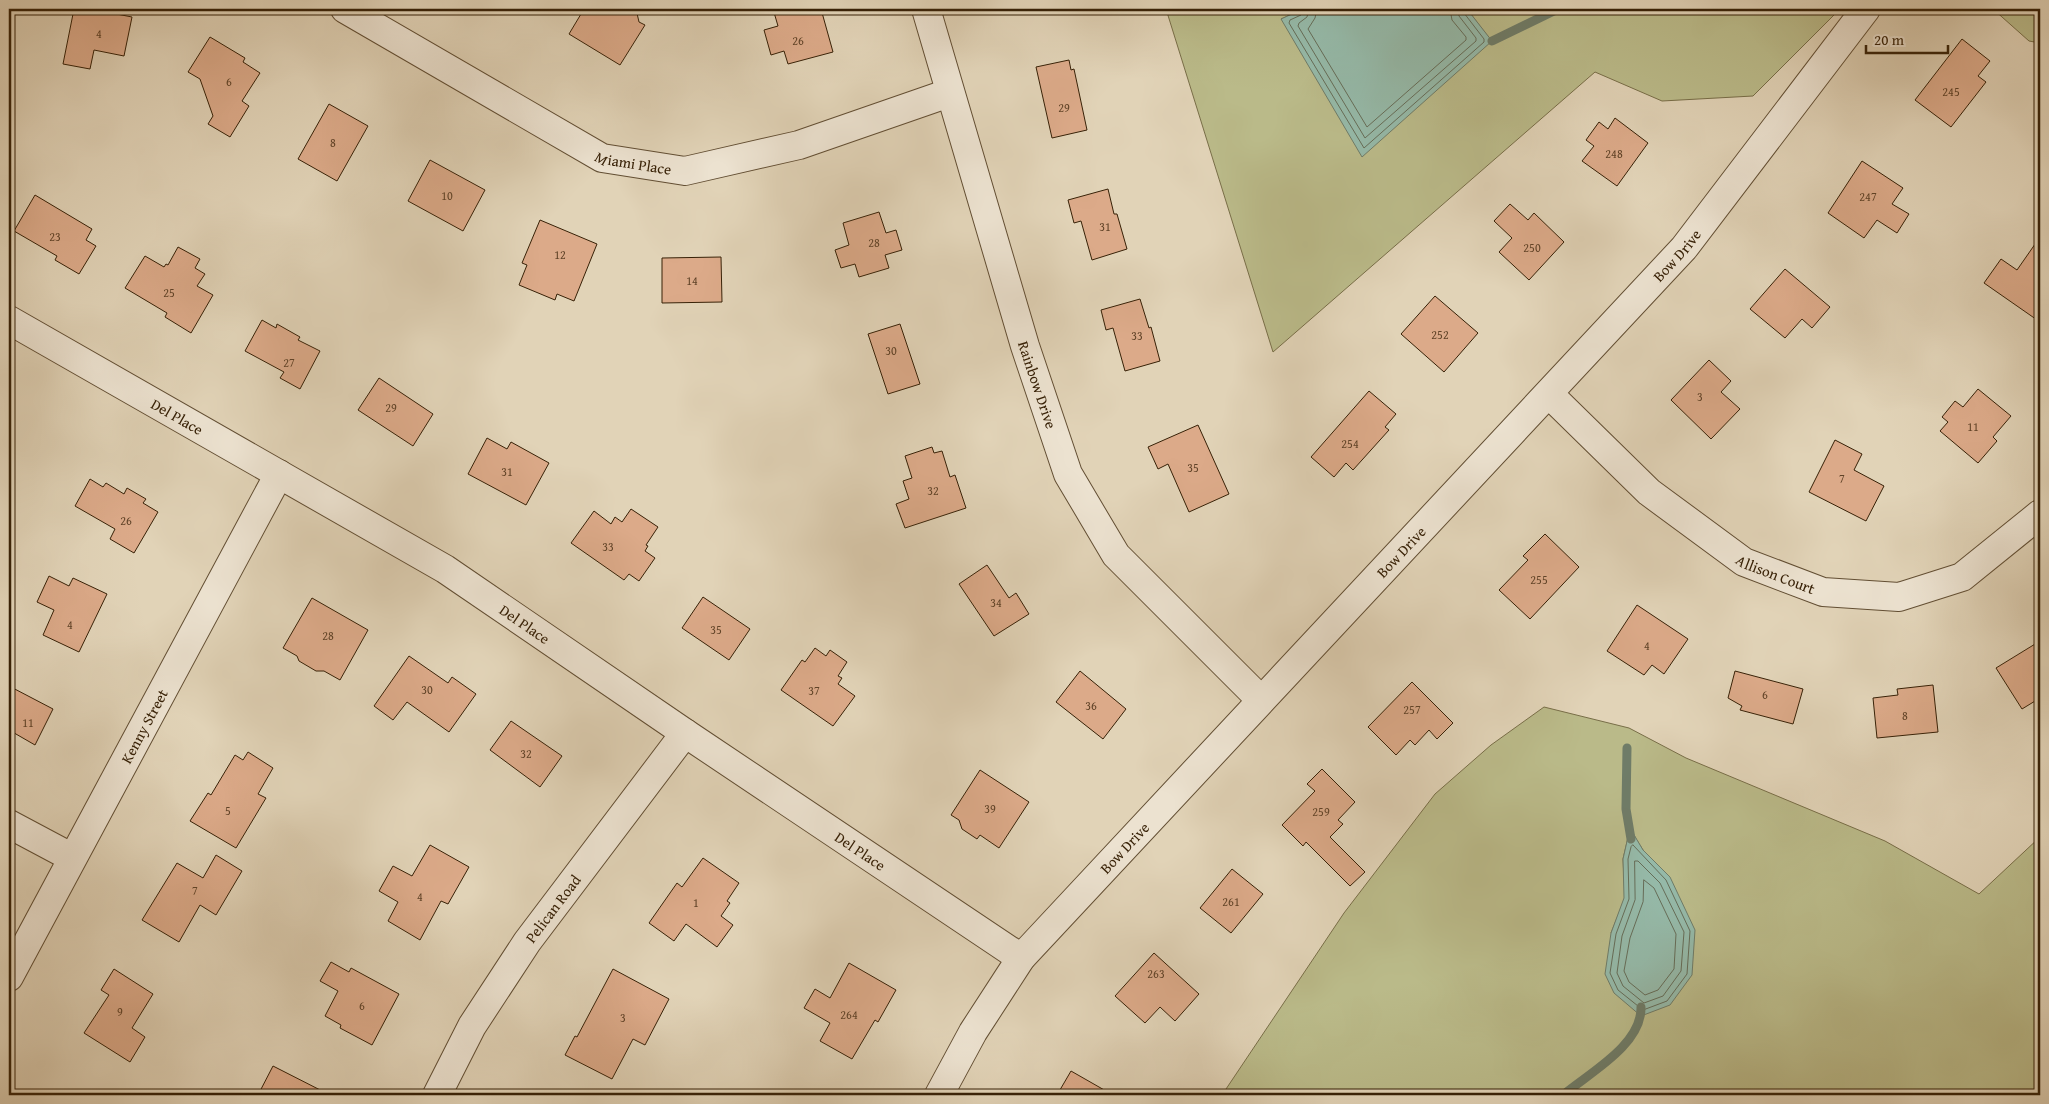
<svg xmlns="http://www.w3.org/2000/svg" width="2049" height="1104" viewBox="0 0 2049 1104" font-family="'Gentium Book Plus',serif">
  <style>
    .green { fill: #baba89; stroke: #786e48; fill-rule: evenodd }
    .water { fill: #95b9a8; stroke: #6f7c68 }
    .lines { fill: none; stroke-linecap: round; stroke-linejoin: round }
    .shore { stroke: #666d58; stroke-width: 1 }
    .stream { stroke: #6f7c68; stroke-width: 9 }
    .building { fill: #dcaa89; stroke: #372107 }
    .minor-casing { stroke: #624e33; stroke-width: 30 }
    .minor { stroke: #ece2d0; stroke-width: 28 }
    .labels { text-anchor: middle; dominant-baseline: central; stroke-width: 4.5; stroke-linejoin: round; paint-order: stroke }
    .number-label { font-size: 12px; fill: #604328 }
    .street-label { font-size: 15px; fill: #372107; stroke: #ece2d0 }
  </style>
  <rect width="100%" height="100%" fill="#e1d3b7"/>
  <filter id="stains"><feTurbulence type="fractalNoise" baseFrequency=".004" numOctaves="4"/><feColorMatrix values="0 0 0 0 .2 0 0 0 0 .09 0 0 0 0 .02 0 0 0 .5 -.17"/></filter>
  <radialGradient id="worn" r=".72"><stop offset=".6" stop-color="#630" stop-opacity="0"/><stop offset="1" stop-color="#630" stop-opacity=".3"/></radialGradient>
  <g class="green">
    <path d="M1166,9H1303L1281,19L1492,42L1467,9H1840L1753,96L1662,101L1595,72L1273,352Z"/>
    <path d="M1993,9H2040V43L2029,41Z"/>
    <path d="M1544,707L1629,728L1686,758L1885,841L1979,894L2040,837V1095H1222L1344,913L1435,794L1491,745ZM1630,829L1643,850L1670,877L1611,933L1625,898L1623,859Z"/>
  </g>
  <g class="water">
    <path d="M1303,9H1467L1492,41L1362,157L1281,19Z"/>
    <path d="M1630,828L1643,850L1670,877L1695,930L1692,975L1670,1005L1641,1016L1614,993L1605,974L1611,933L1624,898L1623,859Z"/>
  </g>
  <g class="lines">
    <g class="shore">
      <path d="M1303,9L1301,15L1290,20L1289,23L1364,148L1484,42V39L1464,13V9"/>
      <path d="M1309,9L1307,17L1299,23L1298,26L1365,138L1476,41V38L1459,16L1458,9"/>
      <path d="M1317,9L1315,18L1308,29L1367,127L1466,40V37L1452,20L1450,9"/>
      <path d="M1633,845L1666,880L1690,931L1687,974L1667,1001L1643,1010L1618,990L1610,973L1616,934L1629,899L1628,859L1631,847Z"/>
      <path d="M1635,861H1638L1660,883L1684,932L1681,971L1663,996L1644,1003L1623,986L1617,973L1622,936L1635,900Z"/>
      <path d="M1644,880L1654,888L1676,934L1674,969L1658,990L1645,995L1629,982L1624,971L1630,938L1643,902Z"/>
    </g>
    <g class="stream">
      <path d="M1492,41L1558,9"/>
      <path d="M1627,748L1626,809L1631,839"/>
      <path d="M1563,1095C1589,1073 1642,1045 1641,1007"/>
    </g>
  </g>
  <g class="building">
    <path d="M74,9H91L132,17L124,56L94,50L90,69L63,64Z"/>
    <path d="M584,9H636L639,22L645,25L620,65L569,34Z"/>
    <path d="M773,9H821L833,52L788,64L784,51L771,55L764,30L778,26Z"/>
    <path d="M210,37L245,58L243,62L260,73L242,101L249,106L230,137L208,124L213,116L200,79L188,72Z"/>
    <path d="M1962,39L1990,61L1978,76L1986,82L1951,127L1915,100Z"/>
    <path d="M1069,60L1071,70L1074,69L1087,130L1052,138L1036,67Z"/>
    <path d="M329,104L368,126L337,181L298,159Z"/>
    <path d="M1615,118L1648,143L1617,186L1582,161L1594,146L1586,140L1599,122L1608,129Z"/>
    <path d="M430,160L485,190L463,231L408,201Z"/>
    <path d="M1862,161L1903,188L1892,204L1909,214L1897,233L1877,220L1864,238L1828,213Z"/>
    <path d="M1108,189L1114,214H1117L1127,249L1092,260L1081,221L1074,223L1068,200Z"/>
    <path d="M35,195L92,229L86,240L96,246L79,274L55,260L57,256L14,231Z"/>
    <path d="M1510,204L1528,220L1534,213L1564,242L1529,280L1499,252L1512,238L1494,221Z"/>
    <path d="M879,212L886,233L896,230L902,250L885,255L889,268L859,277L855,264L841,268L835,250L849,245L843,223Z"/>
    <path d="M540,220L597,244L574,301L557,294L555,300L519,285L527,265L522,263Z"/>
    <path d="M2040,237V322L1984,283L2001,259L2017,270Z"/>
    <path d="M178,247L200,259L195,268L205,274L197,286L213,295L191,333L165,317L167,313L125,288L145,256L164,267L166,264L168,265Z"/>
    <path d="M721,257L722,302L662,303V258Z"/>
    <path d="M1785,269L1830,307L1812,328L1802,319L1785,338L1750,309Z"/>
    <path d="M1435,296L1478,333L1444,372L1401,334Z"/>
    <path d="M1140,299L1149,328L1151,327L1160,361L1125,371L1113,328L1106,330L1101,310Z"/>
    <path d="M262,320L276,328L277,324L300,337L298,340L320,351L300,389L280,378L284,372L245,351Z"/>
    <path d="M900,324L920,384L888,394L868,334Z"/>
    <path d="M1709,360L1731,381L1721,392L1740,409L1711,439L1671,400Z"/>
    <path d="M379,378L433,414L413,446L358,410Z"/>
    <path d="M1978,389L2011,416L1993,437L1997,441L1978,463L1940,431L1948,422L1942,417L1955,401L1963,407Z"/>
    <path d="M1369,391L1396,414L1385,427L1389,430L1353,470L1346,463L1334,477L1311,457Z"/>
    <path d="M1198,425L1229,494L1189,512L1168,464L1158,469L1148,447Z"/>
    <path d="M487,438L507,449L511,442L549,463L526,505L468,474Z"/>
    <path d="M1835,440L1862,454L1854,470L1884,486L1866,521L1809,492Z"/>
    <path d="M932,447L934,453L942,451L950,477L955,475L966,508L905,528L896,504L909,499L903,481L912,478L905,456Z"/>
    <path d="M90,479L103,487L106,483L124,494L127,488L146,499L143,503L158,512L134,553L110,539L115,529L75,506Z"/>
    <path d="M631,509L658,527L646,545L648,546L645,551L655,558L639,581L629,574L624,580L571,543L594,511L611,524L615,517L622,522Z"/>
    <path d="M1545,534L1579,567L1530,619L1499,590L1528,560L1523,556Z"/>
    <path d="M987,565L1009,598L1016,593L1029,614L994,636L959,584Z"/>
    <path d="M49,576L69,586L73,578L107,594L79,652L43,635L54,610L37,602Z"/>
    <path d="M703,597L750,629L729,660L682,628Z"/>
    <path d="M312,598L368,630L340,680L324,671H316L299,661L297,656L283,648Z"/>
    <path d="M1637,605L1688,639L1664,674L1652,665L1644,675L1607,651Z"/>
    <path d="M2040,641V698L2022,709L1996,668Z"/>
    <path d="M815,648L826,656L830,650L847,662L838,676L842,678L838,684L855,696L833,726L781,690L802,660L805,662Z"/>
    <path d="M409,656L448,683L452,677L476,694L449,732L407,702L393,720L374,706Z"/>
    <path d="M1080,671L1126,709L1103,739L1056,702Z"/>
    <path d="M1735,671L1803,689L1793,724L1740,710L1742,706L1728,698Z"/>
    <path d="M1412,682L1453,723L1437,739L1429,730L1415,745L1410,740L1396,755L1368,727Z"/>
    <path d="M1933,685L1938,732L1877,738L1873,698L1898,695L1897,689Z"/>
    <path d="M9,686L53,709L35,745L9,730Z"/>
    <path d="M511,721L562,756L540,787L490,750Z"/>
    <path d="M248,752L273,768L258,794L266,798L236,848L190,821L208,793L211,795L235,755L243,760Z"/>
    <path d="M1322,769L1355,802L1338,820L1343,824L1330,837L1365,872L1350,886L1306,842L1303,846L1282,825L1315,791L1307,784Z"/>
    <path d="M980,770L1029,802L999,848L980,835L977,839L962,829L959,820L951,815Z"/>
    <path d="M430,845L469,867L448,904L441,901L420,940L388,921L398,902L379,891L393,866L412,876Z"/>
    <path d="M216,855L242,871L216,915L200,905L179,942L142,920L177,863L203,878Z"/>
    <path d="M703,858L739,883L727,901L730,903L721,916L733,925L717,947L686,924L674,941L649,923L677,883L682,887Z"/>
    <path d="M1232,869L1263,894L1231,933L1200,908Z"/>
    <path d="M1154,953L1199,994L1175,1021L1160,1007L1145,1023L1115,996Z"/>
    <path d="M331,962L349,972L351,968L399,994L372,1045L340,1028L341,1025L325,1016L338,991L320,981Z"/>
    <path d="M849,963L896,990L878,1022L875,1020L852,1059L820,1041L830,1023L804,1008L815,989L830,998Z"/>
    <path d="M114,969L153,994L132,1028L145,1037L130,1062L84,1033L109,995L101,990Z"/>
    <path d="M613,969L669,999L645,1045L633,1039L612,1079L565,1055L575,1036L577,1037Z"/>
    <path d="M273,1066L330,1095H258Z"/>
    <path d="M1071,1071L1113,1095H1057Z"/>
  </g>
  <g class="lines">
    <g class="minor-casing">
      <g id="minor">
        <path id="s1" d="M345,9L602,158L685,171L799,145L949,93"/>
        <path id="s2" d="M926,9L1025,346L1068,474L1116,555L1261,700"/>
        <path id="s3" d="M9,320L445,569L685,733L1021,958"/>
        <path id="s4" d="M1549,394L1649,492L1744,562L1823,592L1899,597L1962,577L2040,514"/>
        <path d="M9,824L71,857"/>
        <path id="s5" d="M9,977L279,474"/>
        <path id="s6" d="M437,1095L472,1026L527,942L685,733"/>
        <path id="s7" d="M939,1095L973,1032L1021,958L1684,248L1866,9"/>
      </g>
    </g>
    <use href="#minor" class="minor"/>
  </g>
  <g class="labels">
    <g class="number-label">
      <text x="99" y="33">4</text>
      <text x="798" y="40">26</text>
      <text x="229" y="81">6</text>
      <text x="1951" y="91">245</text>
      <text x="1064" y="107">29</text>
      <text x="333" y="142">8</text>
      <text x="1614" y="153">248</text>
      <text x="447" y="195">10</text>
      <text x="1868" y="196">247</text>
      <text x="1105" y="226">31</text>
      <text x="55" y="236">23</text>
      <text x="874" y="242">28</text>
      <text x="1532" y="247">250</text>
      <text x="560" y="254">12</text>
      <text x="692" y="280">14</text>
      <text x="169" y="292">25</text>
      <text x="1440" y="334">252</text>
      <text x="1137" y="335">33</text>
      <text x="891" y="350">30</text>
      <text x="289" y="362">27</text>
      <text x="1700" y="396">3</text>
      <text x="391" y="407">29</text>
      <text x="1973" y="426">11</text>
      <text x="1350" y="443">254</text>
      <text x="1193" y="467">35</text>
      <text x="507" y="471">31</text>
      <text x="1842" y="478">7</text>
      <text x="933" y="490">32</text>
      <text x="126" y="520">26</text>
      <text x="608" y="546">33</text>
      <text x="1539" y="579">255</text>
      <text x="996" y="602">34</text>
      <text x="70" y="624">4</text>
      <text x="716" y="629">35</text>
      <text x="328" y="635">28</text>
      <text x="1647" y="645">4</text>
      <text x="427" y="689">30</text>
      <text x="814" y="690">37</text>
      <text x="1765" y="694">6</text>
      <text x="1091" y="705">36</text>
      <text x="1412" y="709">257</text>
      <text x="1905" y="715">8</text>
      <text x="28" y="722">11</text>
      <text x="526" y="753">32</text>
      <text x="990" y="808">39</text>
      <text x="228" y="810">5</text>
      <text x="1321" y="811">259</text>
      <text x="195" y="890">7</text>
      <text x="420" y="896">4</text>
      <text x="1231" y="901">261</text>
      <text x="696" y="902">1</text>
      <text x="1156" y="973">263</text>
      <text x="362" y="1005">6</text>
      <text x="120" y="1011">9</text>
      <text x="849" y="1014">264</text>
      <text x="623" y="1017">3</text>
    </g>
    <g class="street-label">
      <text stroke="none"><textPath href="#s1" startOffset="329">Miami Place</textPath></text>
      <text stroke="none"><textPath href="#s7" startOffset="1121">Bow Drive</textPath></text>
      <text stroke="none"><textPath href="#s2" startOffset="392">Rainbow Drive</textPath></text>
      <text stroke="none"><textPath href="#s3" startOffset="194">Del Place</textPath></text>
      <text stroke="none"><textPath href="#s7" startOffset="716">Bow Drive</textPath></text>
      <text stroke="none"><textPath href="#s4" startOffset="292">Allison Court</textPath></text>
      <text stroke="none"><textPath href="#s3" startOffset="599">Del Place</textPath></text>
      <text stroke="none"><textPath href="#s5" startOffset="285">Kenny Street</textPath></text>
      <text stroke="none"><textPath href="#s7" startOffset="311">Bow Drive</textPath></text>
      <text stroke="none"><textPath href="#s3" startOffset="1004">Del Place</textPath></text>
      <text stroke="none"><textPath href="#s6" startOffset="220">Pelican Road</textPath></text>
    </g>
  </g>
  <rect width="2049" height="1104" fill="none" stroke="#e1d3b7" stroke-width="30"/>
  <rect x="10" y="10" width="2029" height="1084" fill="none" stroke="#372107" stroke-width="2.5"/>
  <rect x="15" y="15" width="2019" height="1074" fill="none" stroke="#372107"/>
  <path d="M1866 45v8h82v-8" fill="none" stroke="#372107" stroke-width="2.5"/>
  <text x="1874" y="45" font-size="15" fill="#372107" stroke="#ece2d0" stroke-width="4" paint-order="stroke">20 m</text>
  <rect width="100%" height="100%" filter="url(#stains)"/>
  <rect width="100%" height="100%" fill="url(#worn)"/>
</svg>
